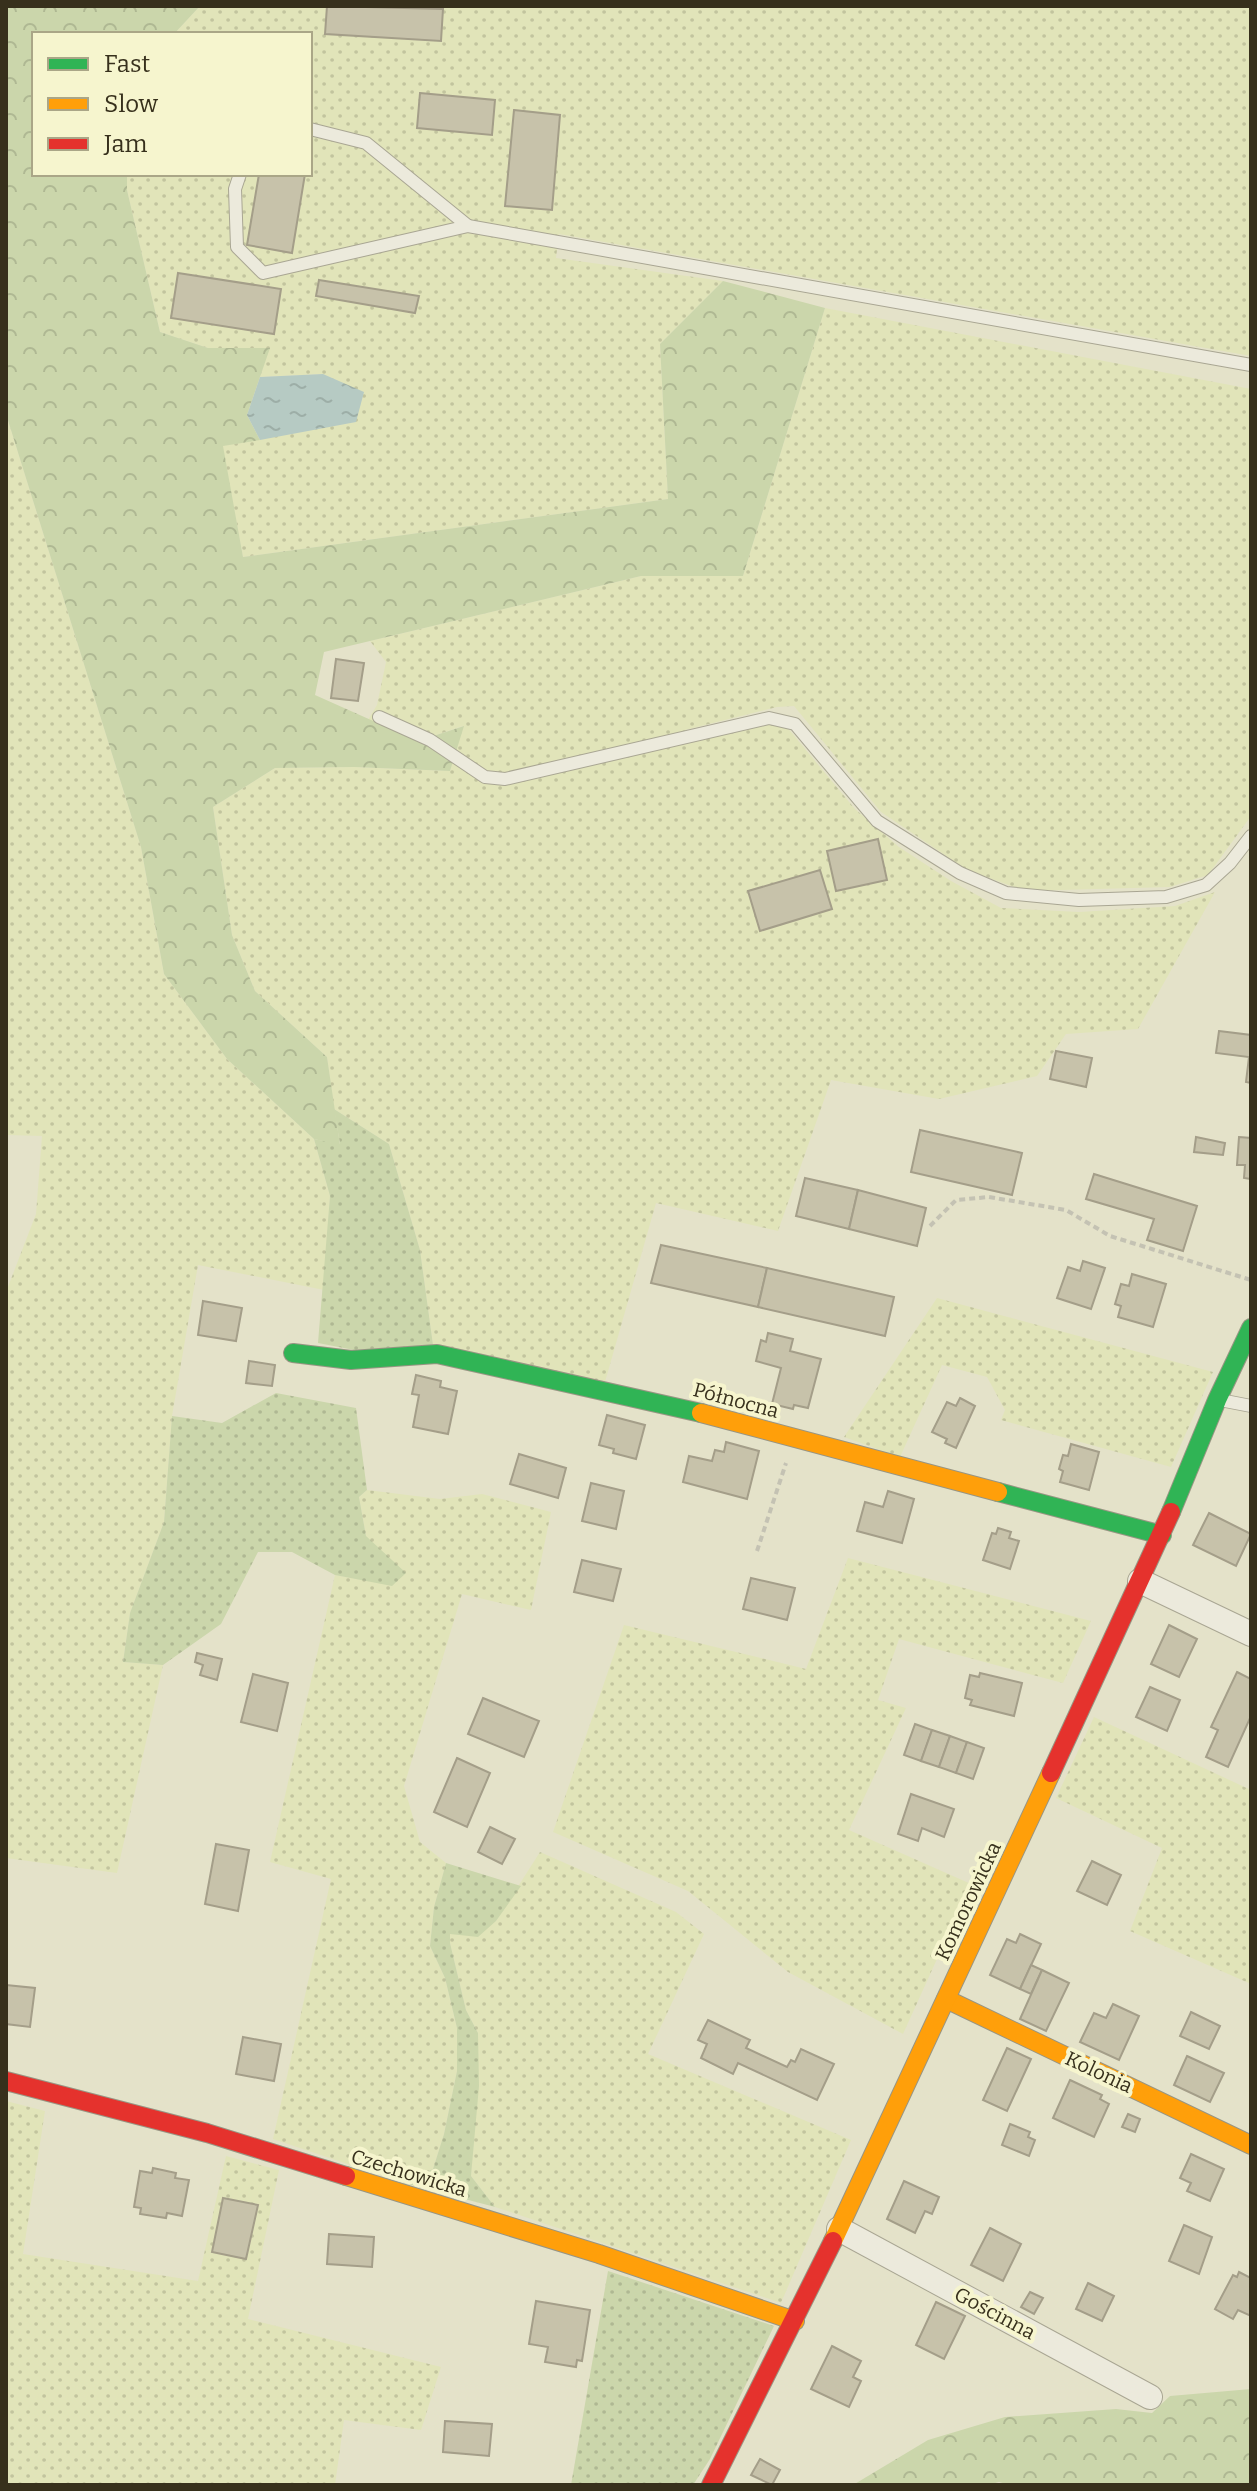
<svg xmlns="http://www.w3.org/2000/svg" width="1257" height="2491" viewBox="0 0 1257 2491" font-family="Bitter,serif">
  <style>
    .farmland { fill: url(#farmland-dots) }
    .grass { fill: url(#grass-dots) }
    .forest { fill: url(#forest-crowns) }
    .water { fill: url(#water-ripples) }
    .building { fill: #c7c2aa; stroke: #a49e89; stroke-width: 2 }
    .lines { fill: none; stroke-linecap: round; stroke-linejoin: round }
    .lane-casing { stroke: #a9a693; stroke-width: 14 }
    .street-casing { stroke: #a9a693; stroke-width: 26 }
    .fast-casing { stroke: #989583; stroke-width: 20 }
    .slow-casing { stroke: #989583; stroke-width: 20 }
    .jam-casing { stroke: #989583; stroke-width: 20 }
    .path { stroke: #c4c2b3; stroke-width: 4; stroke-dasharray: 6 4; stroke-linecap: butt }
    .lane { stroke: #eceadc; stroke-width: 12 }
    .street { stroke: #eceadc; stroke-width: 24 }
    .fast { stroke: #30b455; stroke-width: 18 }
    .slow { stroke: #ff9f0a; stroke-width: 18 }
    .jam { stroke: #e5322d; stroke-width: 18 }
    .labels { text-anchor: middle; dominant-baseline: central; stroke-width: 8; stroke-linejoin: round; paint-order: stroke }
    .street-label { font-size: 20px; fill: #37301c; stroke: #f6f5ce }
  </style>
  <defs>
    <pattern id="farmland-dots" width="8" height="8" patternUnits="userSpaceOnUse" patternTransform="scale(2)"><rect width="8" height="8" fill="#e1e4b9"/><path d="M2 2h.1M6 6h.1" fill="none" stroke="#c2c49e" stroke-width="1.8" stroke-linecap="round"/></pattern>
    <pattern id="grass-dots" width="8" height="8" patternUnits="userSpaceOnUse" patternTransform="scale(2)"><rect width="8" height="8" fill="#cbd6ab"/><path d="M2 2h.1M6 6h.1" fill="none" stroke="#afb893" stroke-width="1.8" stroke-linecap="round"/></pattern>
    <pattern id="forest-crowns" width="20" height="18" patternUnits="userSpaceOnUse" patternTransform="scale(2)"><rect width="20" height="18" fill="#cbd6ab"/><path d="M2 6a3 3 0 1 1 6 0M12 15a3 3 0 1 1 6 0" fill="none" stroke="#afb893"/></pattern>
    <pattern id="water-ripples" width="26" height="14" patternUnits="userSpaceOnUse" patternTransform="scale(2)"><rect width="26" height="14" fill="#b6cac3"/><path d="M2 4q2-2 4 0t4 0M15 11q2-2 4 0t4 0" fill="none" stroke="#9daea7"/></pattern>
  </defs>
  <rect width="100%" height="100%" fill="#e4e2c9"/>
  <g class="farmland">
    <path d="M200,6H1251V356L559,234L556,258L723,281L660,344L668,499L243,557L222,445L355,422L323,374L260,377L269,348H208L160,332L127,190V174H310V34H174Z"/>
    <path d="M825,308L1251,389V816L1208,875L1170,887L1025,891L967,870L881,812L794,706L777,707L685,730L688,743L781,720L855,809L899,847L951,881L1001,908L1079,912L1175,906L1215,892L1138,1029L1066,1034L1037,1076L939,1099L831,1080L778,1231L656,1203L605,1382L433,1345L420,1250L389,1144L334,1109L327,1057L255,991L232,935L213,807L275,768L354,767L450,771L463,726L418,741L368,720L377,705L386,662L370,641L641,576H743Z"/>
    <path d="M6,414L141,847L164,974L227,1059L314,1139L330,1196L324,1290L198,1265L172,1416L164,1522L130,1613L123,1662L163,1665L117,1873L6,1858V1292L36,1214L42,1136L6,1135Z"/>
    <path d="M937,1298L1213,1372L1171,1467L1001,1420L1005,1410L987,1377L942,1365L900,1457L844,1437Z"/>
    <path d="M367,1490L440,1499L482,1494L551,1512L531,1610L462,1594L404,1786L420,1842L446,1863L434,1907L430,1946L445,1978L457,2028V2071L444,2134L433,2169L404,2183L273,2139L331,1879L270,1862L335,1575L392,1585L366,1536L359,1497Z"/>
    <path d="M848,1558L1091,1621L1063,1683L899,1639L878,1700L906,1708L849,1830L971,1884L903,2034L788,1972L688,1891L553,1832L624,1625L806,1669Z"/>
    <path d="M1094,1717L1251,1790V1984L1130,1931L1162,1848L1056,1798Z"/>
    <path d="M540,1852L676,1912L704,1934L648,2054L851,2140L781,2303L495,2207L471,2176L478,2033L466,2010L450,1943V1934L496,1921Z"/>
    <path d="M6,2101L45,2111L23,2254L198,2281L226,2156L279,2170L248,2319L441,2367L421,2430L344,2420L335,2485H6Z"/>
  </g>
  <g class="grass">
    <path d="M334,1109L389,1144L420,1250L433,1345L354,1350L318,1343L330,1196L314,1139L340,1144Z"/>
    <path d="M276,1393L356,1408L367,1490L359,1497L366,1536L406,1573L392,1586L335,1575L292,1552H258L221,1624L163,1665L123,1662L130,1613L164,1522L172,1416L222,1423Z"/>
    <path d="M446,1863L521,1886L496,1921L478,1937L450,1934V1943L466,2010L478,2033L479,2086L471,2176L495,2207L404,2183L433,2169L444,2134L457,2071V2028L445,1978L430,1946L434,1907Z"/>
    <path d="M608,2271L774,2326L710,2459L693,2485H571Z"/>
  </g>
  <g class="forest">
    <path d="M6,6H200L174,34H34V174H127V190L160,332L208,348H270L247,415L260,440L223,446L243,557L668,499L660,344L723,281L825,308L743,576H641L324,652L315,695L418,741L464,726L450,771L354,767L275,768L213,807L232,935L255,991L327,1057L340,1145L314,1139L227,1059L164,974L141,847L6,414Z"/>
    <path d="M1251,2389V2485H1010L999,2482L988,2485H853L928,2440L1005,2417L1116,2409L1152,2413L1170,2396Z"/>
  </g>
  <path class="water" d="M323,374L364,392L356,422L260,440L247,415L260,377Z"/>
  <g class="building">
    <path d="M327,6L443,9L441,41L325,34Z"/>
    <path d="M420,93L495,100L492,135L417,128Z"/>
    <path d="M514,110L560,115L552,210L505,206Z"/>
    <path d="M259,174H305L292,253L247,245Z"/>
    <path d="M178,273L281,289L274,334L171,318Z"/>
    <path d="M319,280L419,296L415,313L316,296Z"/>
    <path d="M336,659L364,663L358,701L331,698Z"/>
    <path d="M878,839L887,880L836,891L827,851Z"/>
    <path d="M820,870L832,909L760,931L748,891Z"/>
    <path d="M1219,1031L1251,1035V1083L1246,1082L1249,1057L1216,1053Z"/>
    <path d="M1056,1051L1092,1058L1086,1087L1050,1079Z"/>
    <path d="M920,1130L1022,1153L1012,1195L911,1172Z"/>
    <path d="M1196,1137L1225,1143L1223,1155L1194,1152Z"/>
    <path d="M1239,1137L1251,1138V1179L1244,1178L1245,1165H1237Z"/>
    <path d="M1094,1174L1197,1206L1183,1251L1147,1240L1154,1219L1086,1199Z"/>
    <path d="M805,1178L858,1190L849,1229L796,1216Z"/>
    <path d="M858,1190L926,1208L917,1246L849,1229Z"/>
    <path d="M661,1245L767,1268L758,1307L651,1283Z"/>
    <path d="M1083,1261L1105,1268L1091,1309L1057,1298L1068,1267L1080,1271Z"/>
    <path d="M767,1268L894,1297L885,1336L758,1307Z"/>
    <path d="M1132,1274L1166,1284L1153,1327L1118,1317L1121,1306L1115,1304L1121,1284L1129,1286Z"/>
    <path d="M203,1301L242,1308L236,1341L198,1335Z"/>
    <path d="M768,1333L793,1339L790,1351L821,1359L808,1408L794,1405L793,1409L772,1404L781,1368L756,1361L761,1340L766,1342Z"/>
    <path d="M249,1361L275,1365L272,1386L246,1383Z"/>
    <path d="M416,1375L441,1381L440,1387L457,1391L448,1434L413,1427L419,1395L412,1394Z"/>
    <path d="M960,1398L975,1406L956,1448L945,1443L947,1439L932,1432L947,1402L956,1406Z"/>
    <path d="M607,1415L645,1425L636,1459L613,1453L614,1449L599,1445Z"/>
    <path d="M726,1442L759,1451L747,1499L683,1482L689,1456L712,1461L715,1450L724,1452Z"/>
    <path d="M1071,1444L1099,1452L1089,1490L1060,1482L1063,1471L1059,1469L1063,1455L1068,1456Z"/>
    <path d="M519,1454L566,1468L558,1498L510,1484Z"/>
    <path d="M591,1483L624,1491L616,1529L582,1521Z"/>
    <path d="M888,1491L914,1499L902,1543L857,1531L865,1502L883,1507Z"/>
    <path d="M1209,1513L1251,1534L1236,1566L1193,1545Z"/>
    <path d="M998,1528L1011,1532L1009,1538L1019,1541L1010,1569L983,1560L992,1533L996,1534Z"/>
    <path d="M582,1560L621,1569L613,1601L574,1592Z"/>
    <path d="M751,1578L795,1588L787,1620L743,1609Z"/>
    <path d="M1169,1625L1197,1639L1179,1677L1151,1664Z"/>
    <path d="M197,1653L222,1659L217,1680L200,1675L203,1665L195,1662Z"/>
    <path d="M1237,1672L1251,1679V1716L1228,1767L1206,1757L1218,1730L1211,1727Z"/>
    <path d="M980,1673L1022,1683L1014,1716L970,1705L972,1700L965,1698L970,1675L979,1677Z"/>
    <path d="M253,1674L288,1683L277,1731L241,1722Z"/>
    <path d="M1150,1687L1180,1700L1167,1731L1136,1717Z"/>
    <path d="M483,1698L539,1721L524,1757L468,1734Z"/>
    <path d="M915,1724L932,1730L921,1761L904,1755Z"/>
    <path d="M932,1730L950,1736L939,1767L921,1761Z"/>
    <path d="M950,1736L967,1742L956,1773L939,1767Z"/>
    <path d="M967,1742L984,1748L973,1779L956,1773Z"/>
    <path d="M457,1758L490,1773L467,1827L434,1812Z"/>
    <path d="M911,1794L954,1809L944,1837L922,1828L918,1841L898,1834Z"/>
    <path d="M490,1827L515,1839L502,1864L478,1852Z"/>
    <path d="M216,1844L249,1850L238,1911L205,1904Z"/>
    <path d="M1092,1861L1121,1875L1107,1905L1077,1891Z"/>
    <path d="M1020,1934L1041,1944L1020,1989L990,1975L1007,1939L1016,1943Z"/>
    <path d="M1031,1965L1042,1970L1031,1994L1020,1989Z"/>
    <path d="M1042,1970L1069,1983L1046,2031L1020,2019Z"/>
    <path d="M6,1985L35,1988L30,2027L6,2024Z"/>
    <path d="M1113,2004L1139,2016L1119,2060L1080,2042L1094,2013L1106,2018Z"/>
    <path d="M1191,2012L1220,2026L1209,2049L1180,2036Z"/>
    <path d="M708,2020L750,2040L746,2048L787,2067L791,2060L795,2062L801,2049L834,2064L817,2100L738,2063L733,2074L701,2058L707,2044L698,2040Z"/>
    <path d="M243,2037L281,2044L274,2081L236,2074Z"/>
    <path d="M1007,2048L1031,2059L1007,2111L983,2100Z"/>
    <path d="M1187,2056L1224,2073L1210,2102L1174,2085Z"/>
    <path d="M1070,2080L1102,2095L1100,2099L1109,2104L1094,2137L1053,2118Z"/>
    <path d="M1128,2114L1140,2119L1135,2132L1122,2127Z"/>
    <path d="M1010,2124L1030,2132L1028,2137L1035,2140L1029,2156L1002,2145Z"/>
    <path d="M1191,2154L1224,2169L1210,2201L1187,2191L1191,2183L1180,2178Z"/>
    <path d="M153,2168L176,2173L175,2178L189,2180L182,2216L167,2213L166,2218L140,2214L141,2208L134,2207L140,2171L152,2173Z"/>
    <path d="M904,2181L939,2197L932,2214L925,2211L915,2233L887,2219Z"/>
    <path d="M223,2198L258,2205L246,2259L212,2252Z"/>
    <path d="M1184,2225L1212,2237L1199,2274L1169,2261Z"/>
    <path d="M990,2228L1021,2244L1003,2281L971,2265Z"/>
    <path d="M329,2234L374,2237L372,2267L327,2264Z"/>
    <path d="M1239,2272L1251,2278V2316L1238,2310L1233,2319L1215,2309L1233,2275L1237,2277Z"/>
    <path d="M1088,2283L1114,2296L1102,2321L1076,2309Z"/>
    <path d="M1030,2292L1043,2298L1034,2314L1021,2307Z"/>
    <path d="M536,2301L590,2310L582,2361L577,2360L576,2367L545,2362L548,2347L529,2344Z"/>
    <path d="M936,2302L965,2316L944,2359L916,2345Z"/>
    <path d="M832,2346L861,2361L853,2377L861,2381L849,2407L811,2389Z"/>
    <path d="M445,2421L492,2424L489,2456L443,2452Z"/>
    <path d="M760,2459L780,2470L772,2485L751,2475Z"/>
  </g>
  <g class="lines">
    <g class="lane-casing">
      <g id="lane">
        <path d="M310,129L366,143L468,226"/>
        <path d="M240,174L235,189L237,247L263,273L468,226L1251,365"/>
        <path d="M379,717L430,740L485,777L505,779L769,718L795,724L877,821L960,873L1006,893L1079,900L1166,897L1206,885L1230,863L1251,836"/>
        <path d="M1220,1400L1251,1406"/>
      </g>
    </g>
    <g class="street-casing">
      <g id="street">
        <path d="M1140,1581L1251,1634"/>
        <path d="M839,2229L1150,2397"/>
      </g>
    </g>
    <g class="fast-casing">
      <g id="fast">
        <path d="M293,1353L351,1360L437,1354L701,1413"/>
        <path d="M998,1492L1162,1535"/>
        <path d="M1171,1512L1217,1400L1251,1328"/>
      </g>
    </g>
    <g class="slow-casing">
      <g id="slow">
        <path d="M701,1413L998,1492"/>
        <path d="M946,1999L1251,2145"/>
        <path d="M346,2176L599,2254L795,2321"/>
        <path d="M833,2241L1051,1773"/>
      </g>
    </g>
    <g class="jam-casing">
      <g id="jam">
        <path d="M1051,1773L1171,1512"/>
        <path d="M6,2081L207,2133L346,2176"/>
        <path d="M711,2485L833,2241"/>
      </g>
    </g>
    <g class="path">
      <path d="M930,1226L956,1200L989,1197L1066,1210L1110,1236L1251,1280"/>
      <path d="M757,1551L786,1463"/>
    </g>
    <use href="#lane" class="lane"/>
    <use href="#street" class="street"/>
    <use href="#fast" class="fast"/>
    <use href="#slow" class="slow"/>
    <use href="#jam" class="jam"/>
  </g>
  <g class="labels">
    <g class="street-label">
      <text transform="translate(736 1400) rotate(15)">Północna</text>
      <text transform="translate(968 1901) rotate(-65)">Komorowicka</text>
      <text transform="translate(1099 2072) rotate(25)">Kolonia</text>
      <text transform="translate(409 2173) rotate(17)">Czechowicka</text>
      <text transform="translate(995 2313) rotate(28)">Gościnna</text>
    </g>
  </g>
  <rect width="1257" height="2491" fill="none" stroke="#37301c" stroke-width="16"/>
  <rect x="32" y="32" width="280" height="144" fill="#f6f5ce" stroke="#aaa687" stroke-width="2"/>
  <rect x="48" y="58" width="40" height="12" fill="#30b455" stroke="#aaa687" stroke-width="2"/>
  <text x="104" y="72" font-size="24" fill="#37301c">Fast</text>
  <rect x="48" y="98" width="40" height="12" fill="#ff9f0a" stroke="#aaa687" stroke-width="2"/>
  <text x="104" y="112" font-size="24" fill="#37301c">Slow</text>
  <rect x="48" y="138" width="40" height="12" fill="#e5322d" stroke="#aaa687" stroke-width="2"/>
  <text x="104" y="152" font-size="24" fill="#37301c">Jam</text>
</svg>
